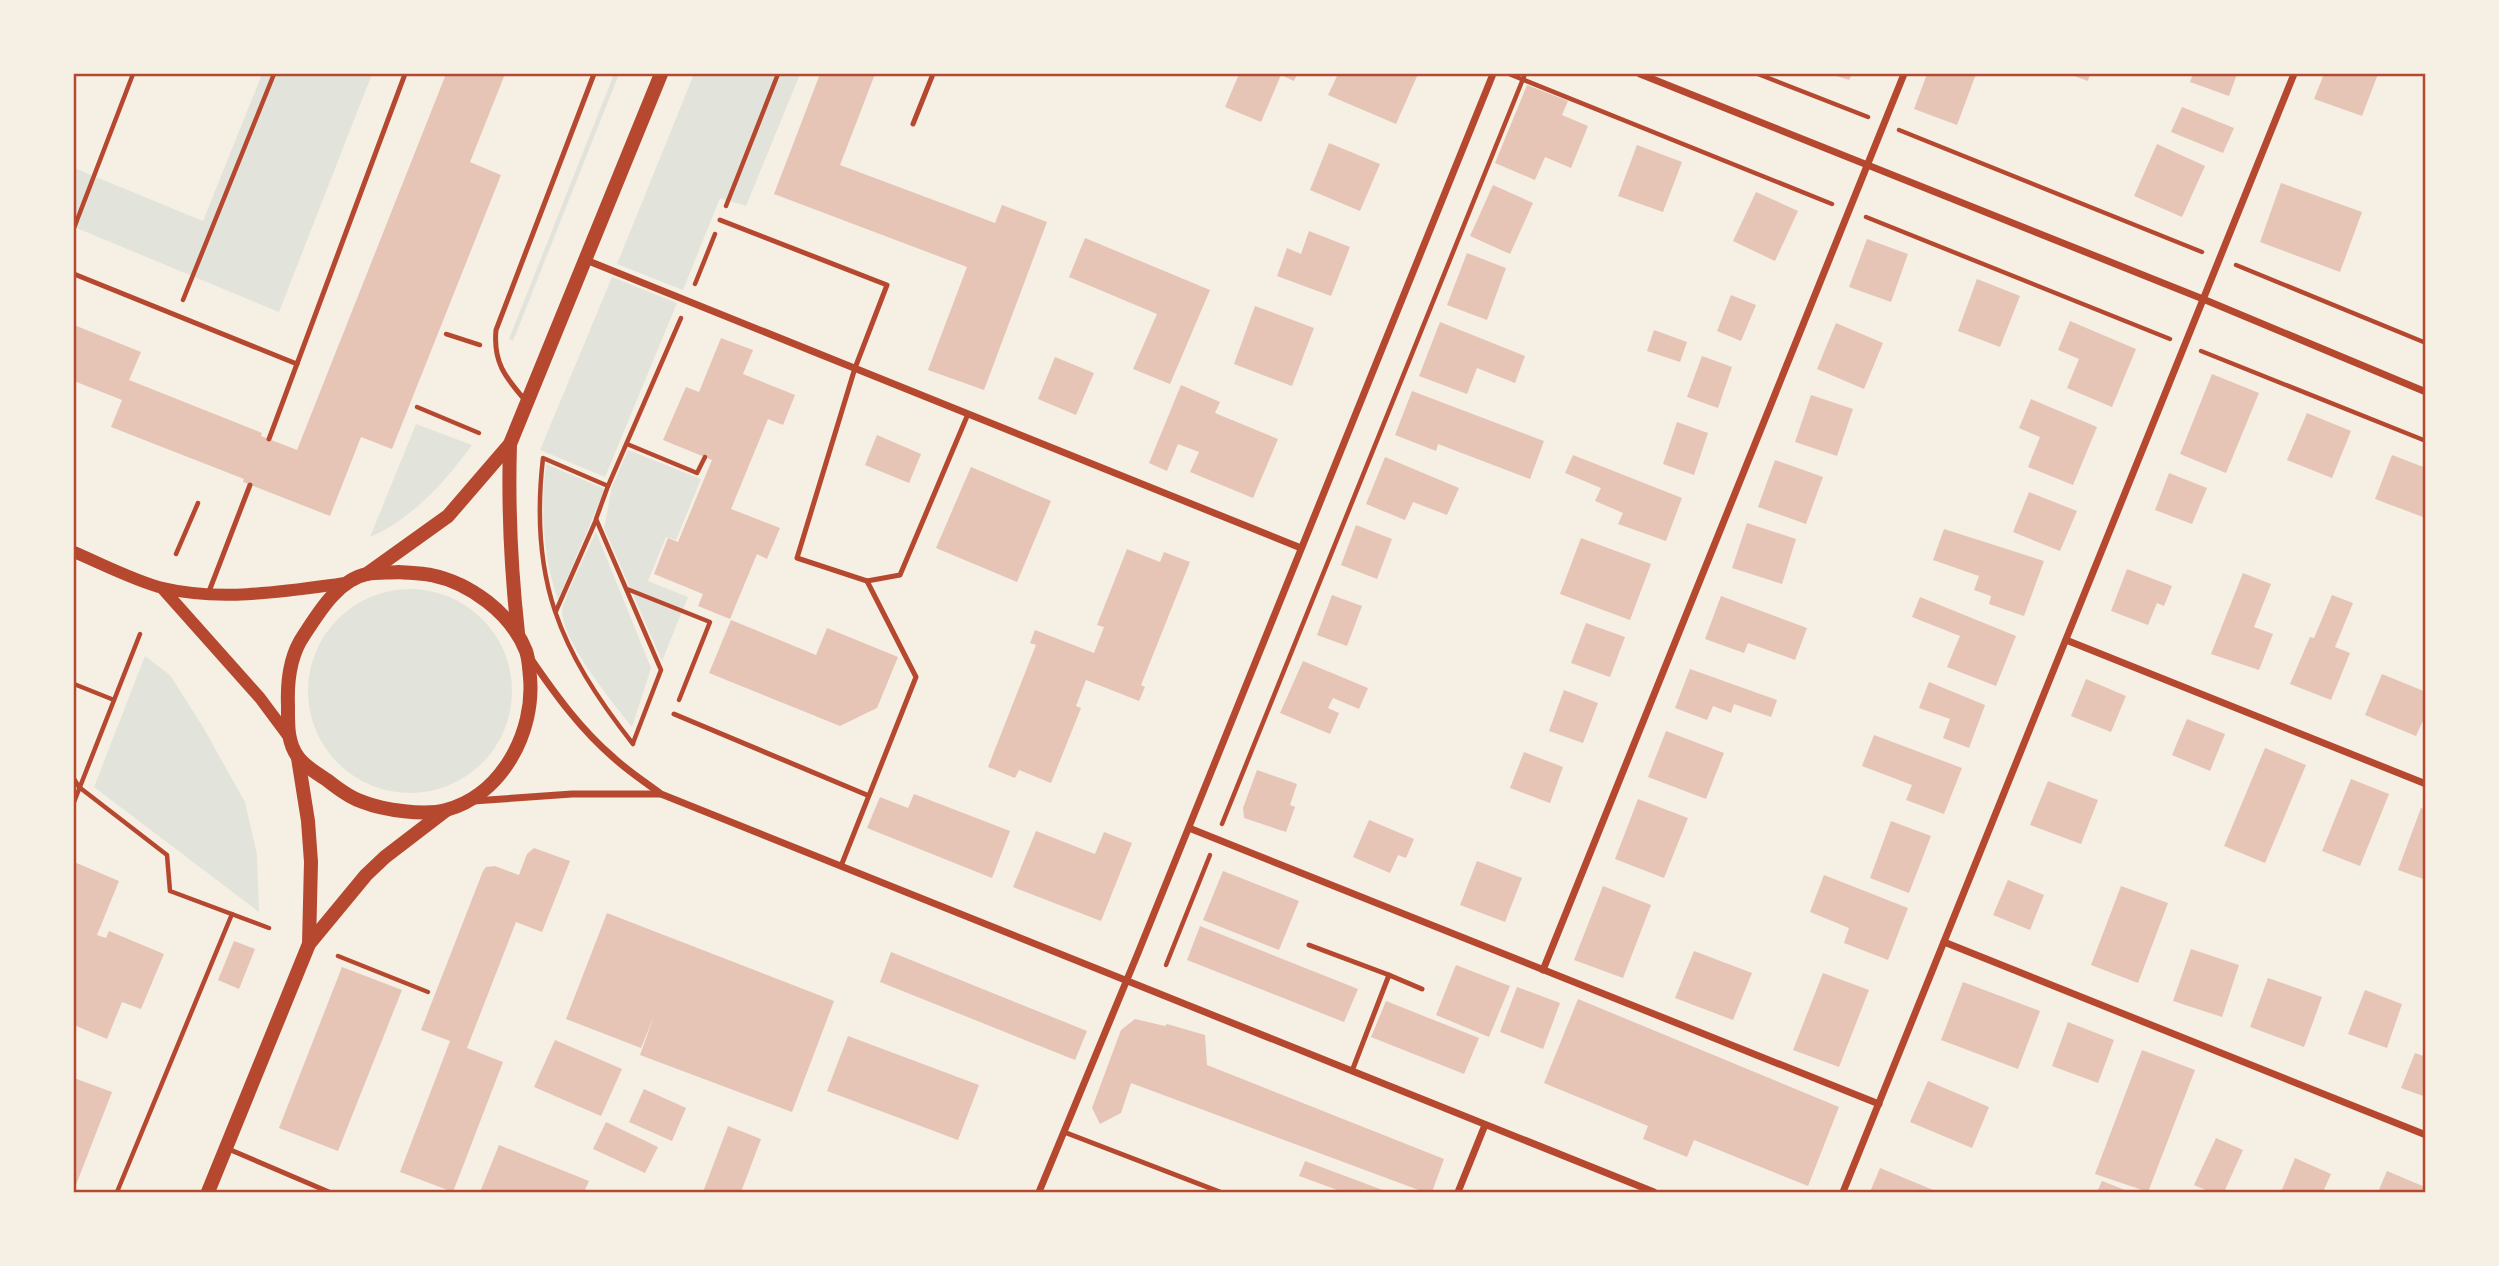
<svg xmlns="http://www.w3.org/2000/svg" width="2499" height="1266" viewBox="0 0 2499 1266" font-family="Raleway,sans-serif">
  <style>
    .green { fill: #e2e4dc }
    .building { fill: #e6c5b7 }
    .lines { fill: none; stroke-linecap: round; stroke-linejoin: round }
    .path { stroke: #b5482f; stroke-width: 4.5 }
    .service { stroke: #b5482f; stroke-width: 5 }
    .minor { stroke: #b5482f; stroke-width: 7 }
    .tertiary { stroke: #b5482f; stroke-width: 12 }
    .secondary { stroke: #b5482f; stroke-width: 14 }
    .neatline { fill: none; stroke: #b5482f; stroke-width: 2.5 }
  </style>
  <rect width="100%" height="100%" fill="#f6efe4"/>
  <g class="green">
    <path d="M262,74H372L279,312L74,227V168L203,221Z"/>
    <path d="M614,74H619L513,341L509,339Z"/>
    <path d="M694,74H800L746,206L720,198L683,290L617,264Z"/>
    <path d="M612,277L677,303L605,477L540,450Z"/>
    <path d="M416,424L472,445C445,482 412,519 370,537Z"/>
    <path d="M628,450L701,479L676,540L666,537L648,581L688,597L662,661L604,528L612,487Z"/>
    <path d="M546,464L605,489L558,600C543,558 540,509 546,464Z"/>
    <path d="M596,532L651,668L632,727C612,701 564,644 562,612C562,603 590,545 596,532Z"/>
    <circle cx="410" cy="691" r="102"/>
    <path d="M145,656L170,675L203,727L245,802L257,855L259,912L94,787Z"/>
  </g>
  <g class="building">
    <path d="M446,74H505L470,162L501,175L392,449L361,437L330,516L243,482L244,479L111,427L122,400L74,381V325L141,352L129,380L262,433L261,436L297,450Z"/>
    <path d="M820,74H875L840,165L995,223L1002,205L1047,222L984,390L928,370L967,267L774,194Z"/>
    <path d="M1239,74H1297L1294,81L1281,75L1261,122L1225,107Z"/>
    <path d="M1338,74H1418L1396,124L1328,95Z"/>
    <path d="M1830,74H1852L1849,80Z"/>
    <path d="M1927,74H1976L1957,125L1914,109Z"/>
    <path d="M2069,74H2090L2088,81Z"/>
    <path d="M2193,74H2237L2229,96L2190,82Z"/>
    <path d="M2324,74H2378L2362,116L2314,99Z"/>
    <path d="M1527,85L1568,101L1562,115L1588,126L1571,168L1545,157L1535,180L1495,163Z"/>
    <path d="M2182,107L2234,128L2223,153L2171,132Z"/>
    <path d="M1329,143L1380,164L1360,211L1310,190Z"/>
    <path d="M2157,144L2205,166L2182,217L2134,196Z"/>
    <path d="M1637,145L1682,162L1663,212L1618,196Z"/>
    <path d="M2281,183L2362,212L2340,272L2260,242Z"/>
    <path d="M1493,185L1533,203L1510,254L1470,236Z"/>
    <path d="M1756,192L1798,211L1775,261L1733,241Z"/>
    <path d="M1309,231L1350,247L1331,296L1277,276L1287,248L1301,254Z"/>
    <path d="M1085,238L1210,290L1170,384L1133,369L1157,314L1069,277Z"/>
    <path d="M1867,239L1908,254L1891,302L1849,287Z"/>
    <path d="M1467,253L1506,268L1487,320L1447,305Z"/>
    <path d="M1977,279L2020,296L2000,347L1958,331Z"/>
    <path d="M1731,295L1756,305L1741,341L1717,331Z"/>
    <path d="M1255,306L1314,328L1292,386L1234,364Z"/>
    <path d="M2070,321L2136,349L2112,407L2067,388L2079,359L2058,350Z"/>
    <path d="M1440,322L1525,356L1515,383L1477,368L1467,394L1419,376Z"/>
    <path d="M1836,323L1883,343L1864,389L1817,369Z"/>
    <path d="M1654,330L1687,342L1680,362L1647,351Z"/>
    <path d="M721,338L753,350L743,374L795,395L783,425L768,419L731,509L780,528L767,559L757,554L730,619L698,606L703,594L654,574L668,538L678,542L712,460L663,440L686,387L699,392Z"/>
    <path d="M1702,356L1732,367L1718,408L1687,397Z"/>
    <path d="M1055,357L1094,373L1076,415L1038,399Z"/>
    <path d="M2212,374L2259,393L2226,473L2180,454Z"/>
    <path d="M1181,385L1220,402L1215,413L1278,439L1253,498L1190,472L1199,452L1178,444L1167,471L1149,463Z"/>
    <path d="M1412,391L1544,441L1530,479L1438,444L1436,451L1395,435Z"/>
    <path d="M1811,395L1853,409L1837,456L1795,442Z"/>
    <path d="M2031,399L2097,427L2073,485L2028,467L2040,437L2019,428Z"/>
    <path d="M2307,413L2351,431L2332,478L2287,460Z"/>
    <path d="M1677,422L1708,433L1694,475L1663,464Z"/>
    <path d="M877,435L921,454L909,483L865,465Z"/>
    <path d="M1573,455L1682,498L1666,541L1618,524L1623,513L1595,501L1601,488L1565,473Z"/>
    <path d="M2392,455L2426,468V509L2423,517L2375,499Z"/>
    <path d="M1385,457L1459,488L1447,515L1413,502L1405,520L1366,504Z"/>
    <path d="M1775,460L1823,477L1806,524L1758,507Z"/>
    <path d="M971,467L1051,501L1017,582L936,548Z"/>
    <path d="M2169,473L2207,488L2192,524L2155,510Z"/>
    <path d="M2029,492L2077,511L2060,551L2013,532Z"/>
    <path d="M1747,523L1796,539L1782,584L1732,568Z"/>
    <path d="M1356,525L1392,539L1377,579L1341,565Z"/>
    <path d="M1944,529L2044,561L2024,616L1989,604L1991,596L1974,590L1979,576L1933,560Z"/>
    <path d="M1581,538L1651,564L1630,620L1560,594Z"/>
    <path d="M1127,549L1160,562L1164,552L1190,562L1141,685L1145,687L1139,701L1086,680L1076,706L1081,708L1051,783L1019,770L1015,778L988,767L1036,645L1030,643L1035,630L1094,653L1104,627L1097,625Z"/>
    <path d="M2127,569L2172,586L2164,606L2157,603L2148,625L2111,611Z"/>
    <path d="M2243,573L2271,584L2254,627L2273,634L2259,670L2211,654Z"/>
    <path d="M1332,595L1362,606L1347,646L1317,635Z"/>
    <path d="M2332,595L2353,603L2335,647L2350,653L2331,700L2290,684L2310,637L2314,638Z"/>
    <path d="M1721,596L1807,628L1795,660L1748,643L1744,653L1705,639Z"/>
    <path d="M1920,597L2016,636L1996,686L1947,667L1960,636L1912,617Z"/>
    <path d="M731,620L816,655L827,628L898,657L877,708L840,726L709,673Z"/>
    <path d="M1586,623L1625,637L1610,677L1571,663Z"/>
    <path d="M1303,661L1368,688L1359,709L1333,698L1328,708L1339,713L1330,734L1280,713Z"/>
    <path d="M1690,669L1777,700L1771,717L1734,704L1731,713L1713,706L1707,720L1675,708Z"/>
    <path d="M2382,674L2426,692V714L2416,736L2365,715Z"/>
    <path d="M2086,679L2126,696L2111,732L2071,716Z"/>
    <path d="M1929,682L1985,705L1969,748L1943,738L1950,719L1919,708Z"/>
    <path d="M1564,690L1598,703L1583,743L1549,731Z"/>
    <path d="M2187,719L2225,734L2210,771L2172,755Z"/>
    <path d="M1666,731L1724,753L1706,799L1648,777Z"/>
    <path d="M1874,735L1962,768L1944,814L1906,800L1912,785L1862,766Z"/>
    <path d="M2265,748L2306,765L2265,863L2224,846Z"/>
    <path d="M1524,752L1563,767L1550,803L1510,788Z"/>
    <path d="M1257,770L1297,784L1290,805L1295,807L1286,832L1244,818L1243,808Z"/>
    <path d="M2351,779L2389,794L2360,866L2322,851Z"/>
    <path d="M2048,781L2098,800L2081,844L2030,825Z"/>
    <path d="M914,794L1010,831L992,878L867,828L880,797L908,808Z"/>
    <path d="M1638,799L1688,818L1664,878L1615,859Z"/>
    <path d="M2421,808L2426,810V880L2398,870Z"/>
    <path d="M1369,820L1414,839L1406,858L1398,855L1390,873L1353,857Z"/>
    <path d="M1891,821L1931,836L1909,893L1870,878Z"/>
    <path d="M1036,831L1095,854L1104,832L1132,843L1101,921L1013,887Z"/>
    <path d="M534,848L570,861L542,932L516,922L467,1048L503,1062L453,1192L400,1172L450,1041L421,1030L483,871L486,867L495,866L519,875L527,854Z"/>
    <path d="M1477,861L1522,878L1505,922L1460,905Z"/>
    <path d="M74,862L119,881L97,935L106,938L109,931L164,954L141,1009L122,1002L107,1039L74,1025Z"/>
    <path d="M1223,871L1299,901L1279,950L1203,920Z"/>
    <path d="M1824,875L1908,908L1888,960L1844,943L1849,928L1810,912Z"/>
    <path d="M2008,880L2044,895L2030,930L1993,915Z"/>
    <path d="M1603,886L1651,905L1623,978L1574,960Z"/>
    <path d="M2121,886L2168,903L2138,983L2091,965Z"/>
    <path d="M607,913L834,1001L792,1112L640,1055L654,1016L641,1048L566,1019Z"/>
    <path d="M1200,926L1358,989L1344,1022L1187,960Z"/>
    <path d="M234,941L255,949L239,989L218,980Z"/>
    <path d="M2191,949L2239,965L2222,1017L2173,1001Z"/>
    <path d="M1694,951L1752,973L1733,1020L1675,998Z"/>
    <path d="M891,952L1087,1031L1075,1060L880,982Z"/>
    <path d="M1456,965L1510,986L1489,1037L1436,1015Z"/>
    <path d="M342,967L402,990L338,1151L279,1128Z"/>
    <path d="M1823,973L1869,990L1839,1067L1793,1050Z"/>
    <path d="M2268,978L2322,997L2304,1047L2250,1027Z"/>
    <path d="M1963,982L2040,1011L2018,1069L1941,1040Z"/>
    <path d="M1517,987L1560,1003L1543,1049L1500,1032Z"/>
    <path d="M2365,990L2402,1004L2387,1048L2348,1034Z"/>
    <path d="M1578,999L1839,1107L1808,1186L1694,1140L1687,1157L1643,1139L1648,1126L1544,1083Z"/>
    <path d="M1386,1001L1479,1038L1464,1074L1371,1037Z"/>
    <path d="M1135,1019L1165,1026L1167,1024L1205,1035L1207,1065L1444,1159L1432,1192H1424L1131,1083L1121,1113L1100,1124L1092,1108L1121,1030Z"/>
    <path d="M2068,1022L2114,1040L2098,1083L2052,1066Z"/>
    <path d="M848,1036L979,1085L958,1140L827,1091Z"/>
    <path d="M555,1040L622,1069L601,1116L534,1087Z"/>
    <path d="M2142,1050L2195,1070L2148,1192L2095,1174Z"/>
    <path d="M2415,1053L2426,1057V1097L2401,1088Z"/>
    <path d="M74,1078L112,1092L74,1190Z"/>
    <path d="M1928,1081L1989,1107L1972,1148L1910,1122Z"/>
    <path d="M644,1089L686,1108L672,1141L629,1122Z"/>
    <path d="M606,1122L658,1147L645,1173L593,1149Z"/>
    <path d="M728,1126L761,1139L741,1192H703Z"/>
    <path d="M2216,1138L2243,1150L2224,1192H2210L2194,1185Z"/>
    <path d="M499,1145L589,1181L584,1192H480Z"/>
    <path d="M2295,1158L2331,1174L2323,1192H2281Z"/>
    <path d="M1305,1161L1388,1192H1343L1299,1176Z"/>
    <path d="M1880,1168L1938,1192H1870Z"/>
    <path d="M2387,1171L2425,1187L2423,1192H2378Z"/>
    <path d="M2102,1181L2130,1192H2097Z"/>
  </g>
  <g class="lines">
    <g class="path">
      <path d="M1509,74L1832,204"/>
      <path d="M1758,74L1868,117"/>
      <path d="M1899,130L2202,252"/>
      <path d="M726,206L778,74"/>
      <path d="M1866,217L2170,339"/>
      <path d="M74,228L133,74"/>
      <path d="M2236,265L2426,343"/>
      <path d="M695,284L715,234"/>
      <path d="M183,300L274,74"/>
      <path d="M446,334L480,345"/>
      <path d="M2201,351L2426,441"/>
      <path d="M417,407L479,433"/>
      <path d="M627,444L697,473L705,457"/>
      <path d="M608,486L596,519L661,670L633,743"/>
      <path d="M176,554L198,503"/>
      <path d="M627,589L710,622L679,700"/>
      <path d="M556,611L596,520"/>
      <path d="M74,684L114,700"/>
      <path d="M633,744C559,650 529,579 543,458L608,486L681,318"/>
      <path d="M74,779L79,787L167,855L170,891L269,928"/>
      <path d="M74,802L140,634"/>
      <path d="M1222,824L1525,74"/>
      <path d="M338,956L428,992"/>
      <path d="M1166,965L1210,855"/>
      <path d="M117,1192L232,914"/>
    </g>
    <g class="service">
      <path d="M913,124L933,74"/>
      <path d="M720,220L887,285L855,368L797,558L867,581L900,575L968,414"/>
      <path d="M74,274L297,364"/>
      <path d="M525,400C505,377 493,362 496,330L594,74"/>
      <path d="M269,439L405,74"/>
      <path d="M208,594L250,485"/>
      <path d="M674,714L867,795"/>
      <path d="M841,866L916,677L867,581"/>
      <path d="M1309,945L1389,975"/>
      <path d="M1352,1071L1389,975L1422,989"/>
      <path d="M1064,1132L1220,1192"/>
      <path d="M226,1148L329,1192"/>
    </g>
    <g class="minor">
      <path d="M1640,74L2203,299L2426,392"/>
      <path d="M586,260L1301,548"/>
      <path d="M2066,640L2426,784"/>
      <path d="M531,659C555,694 581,730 614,758C628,771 645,782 661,794L1654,1192"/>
      <path d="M473,801L572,794H660"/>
      <path d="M1189,828L1879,1104"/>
      <path d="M1944,942L2426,1135"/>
      <path d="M1543,970L1904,74"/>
      <path d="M1039,1192L1138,953L1493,74"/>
      <path d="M1458,1192L1485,1125"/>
      <path d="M1843,1192L2294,74"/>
    </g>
    <g class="tertiary">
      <path d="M74,552C100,563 137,582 163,588C222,602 287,591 346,583"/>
      <path d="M162,588L260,698L289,737"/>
    </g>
    <g class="secondary">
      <path d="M510,444C508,508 511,570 518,633"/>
      <path d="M399,572C409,573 420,573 431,575C470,583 511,613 526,651C529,659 529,669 530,677C535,732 502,795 446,810C425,816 383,810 363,802C350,798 337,788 327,780C318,774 304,766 298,757C287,742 288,724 288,706C287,682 290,655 304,635C319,612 338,580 367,574C377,572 389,573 399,572Z"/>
      <path d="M367,574L448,516L510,444L661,74"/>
      <path d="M298,758L308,821L311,862L309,944"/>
      <path d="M208,1192L309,944L366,875L385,857L445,811"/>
    </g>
  </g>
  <rect width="2499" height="1266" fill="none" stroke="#f6efe4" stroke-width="150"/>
  <rect x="75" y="75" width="2349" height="1116" class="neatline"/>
</svg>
